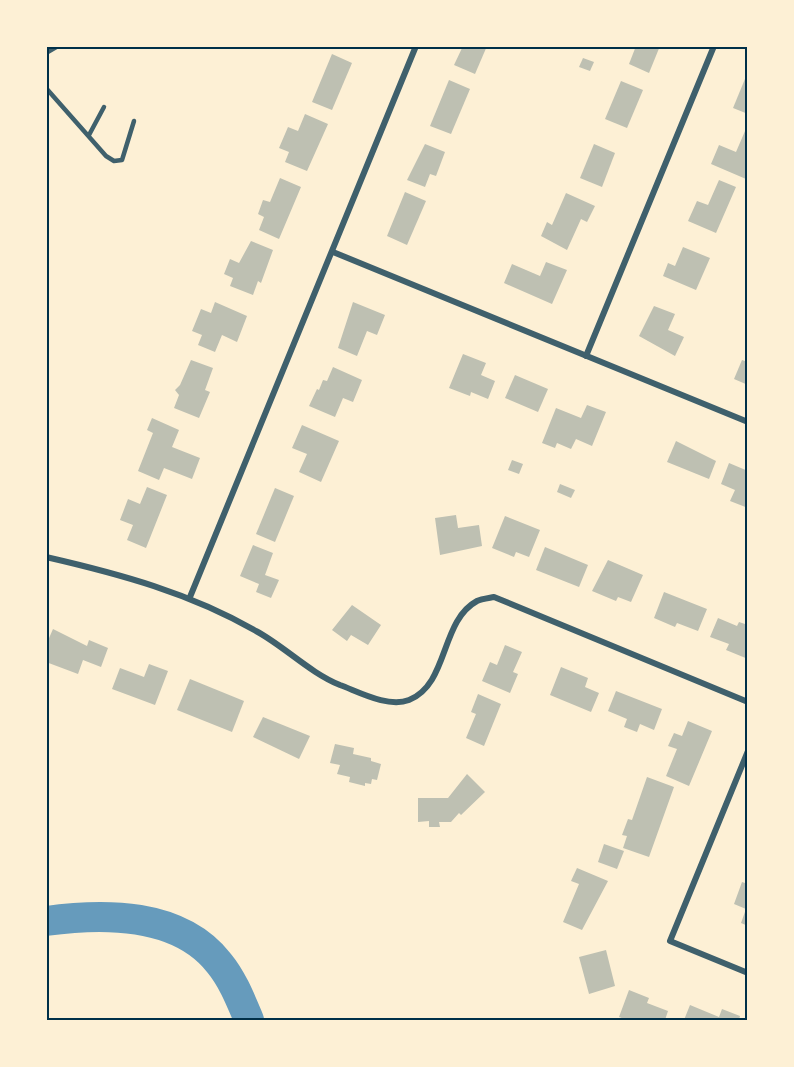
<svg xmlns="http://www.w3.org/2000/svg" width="794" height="1067" viewBox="0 0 794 1067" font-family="'IBM Plex Sans',sans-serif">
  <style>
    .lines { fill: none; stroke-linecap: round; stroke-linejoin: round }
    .river { stroke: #669bbc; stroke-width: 30 }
    .building { fill: #bec0b2 }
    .service { stroke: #3f606c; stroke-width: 4.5 }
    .minor { stroke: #3f606c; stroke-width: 6 }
    .neatline { fill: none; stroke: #003049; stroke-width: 2 }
  </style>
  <rect width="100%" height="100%" fill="#fdf0d5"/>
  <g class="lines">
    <path class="river" d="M46,921C104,913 179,912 219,963C233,980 241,1001 249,1020"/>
  </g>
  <g class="building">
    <path d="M463,46H487L475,74L454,65Z"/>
    <path d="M636,46H660L649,73L629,64Z"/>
    <path d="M332,54L352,63L332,110L312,102Z"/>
    <path d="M583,58L594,62L590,71L579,67Z"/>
    <path d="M747,74H748V114L733,108Z"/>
    <path d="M449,80L470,89L451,134L430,126Z"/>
    <path d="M621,81L643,90L627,128L605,119Z"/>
    <path d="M305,114L328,124L307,171L285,162L289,152L279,148L288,127L298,131Z"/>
    <path d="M745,131L748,132L746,179L711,164L719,145L736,152Z"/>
    <path d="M425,144L445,152L436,176L430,174L425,187L407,180Z"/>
    <path d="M594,144L615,153L602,187L580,178Z"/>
    <path d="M280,178L301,187L279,239L259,230L264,217L258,214L263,200L270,202Z"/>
    <path d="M719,180L736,187L716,233L688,221L697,201L708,205Z"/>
    <path d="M405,192L426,201L407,245L387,236Z"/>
    <path d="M566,193L595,206L587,222L581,219L567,250L541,236L547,222L552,225Z"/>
    <path d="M251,241L273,250L261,283L258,281L253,295L230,286L233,278L224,274L230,259L239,263Z"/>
    <path d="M683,247L710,258L696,290L663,276L668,263L675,266Z"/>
    <path d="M546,262L567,270L552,304L504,283L512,264L540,276Z"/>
    <path d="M215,302L247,316L237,342L222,335L215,352L198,345L202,335L192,331L201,309L211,313Z"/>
    <path d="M353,302L385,315L377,335L367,331L357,356L338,348Z"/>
    <path d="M654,306L675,314L668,330L684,337L675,356L639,336Z"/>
    <path d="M463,354L486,363L481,375L495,381L488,399L471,392L470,396L449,388Z"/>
    <path d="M191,360L213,368L205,390L210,392L199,418L174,408L179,395L175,390L180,385Z"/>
    <path d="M742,360L748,362V385L734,379Z"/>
    <path d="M333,367L362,380L353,402L343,398L335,417L309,406L317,389L319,390L323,380L327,381Z"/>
    <path d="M515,375L548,389L538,412L505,398Z"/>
    <path d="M587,405L606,412L592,446L576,439L571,449L557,443L555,448L542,443L556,408L581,418Z"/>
    <path d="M152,418L179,430L172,447L200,458L192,479L164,468L159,480L138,471L153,433L147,430Z"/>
    <path d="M302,425L339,441L321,482L299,472L307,454L292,448Z"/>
    <path d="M676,441L716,461L709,479L667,462Z"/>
    <path d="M512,460L523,464L519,474L508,470Z"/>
    <path d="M729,463L748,471V508L730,501L735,490L721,484Z"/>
    <path d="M560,484L575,490L571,498L557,492Z"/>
    <path d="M147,487L167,495L146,548L127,540L133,525L120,520L128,499L140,504Z"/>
    <path d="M275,488L294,496L275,542L256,534Z"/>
    <path d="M456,515L458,528L479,525L482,546L440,555L435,518Z"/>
    <path d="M505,516L540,530L529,557L516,552L514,557L492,548Z"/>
    <path d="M253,545L273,553L265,575L279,580L271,598L256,592L259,584L240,576Z"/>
    <path d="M545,547L588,565L579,587L536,570Z"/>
    <path d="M608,560L643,575L631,602L618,597L616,601L592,591Z"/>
    <path d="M664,592L707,609L698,631L677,623L675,627L654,618Z"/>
    <path d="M352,605L381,625L368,645L351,635L347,641L332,630Z"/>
    <path d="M718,618L737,626L739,622L748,625V659L726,650L729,644L710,637Z"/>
    <path d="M53,629L87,646L89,640L108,648L101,667L83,660L78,674L46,662V645Z"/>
    <path d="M505,645L522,652L513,672L518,674L510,693L482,681L490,662L497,665Z"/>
    <path d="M149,664L168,671L155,705L112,689L120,668L144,677Z"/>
    <path d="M561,667L588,678L585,687L599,693L591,712L550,695Z"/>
    <path d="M190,679L244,701L232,732L177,710Z"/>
    <path d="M616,691L662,709L654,730L640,724L637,732L624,727L627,719L608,711Z"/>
    <path d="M478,694L501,704L484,746L466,738L476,714L471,712Z"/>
    <path d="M263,717L310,736L299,759L253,737Z"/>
    <path d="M688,721L712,731L689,786L666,776L677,749L668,746L674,733L682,736Z"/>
    <path d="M335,744L354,748L353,754L371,758V761L381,764L377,780L372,779L371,784L365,783V786L349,782L350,777L337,774L340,765L330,763Z"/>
    <path d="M467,774L485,792L461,815L459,813L451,822H439L440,827H429V821L418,822V798H448Z"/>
    <path d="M647,777L674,787L649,857L623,848L627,836L622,835L628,819L632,820Z"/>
    <path d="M604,844L624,851L617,869L598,862Z"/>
    <path d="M577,868L608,881L582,930L563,922L579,884L571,881Z"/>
    <path d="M742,882L748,884V926L741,923L746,909L734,904Z"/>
    <path d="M606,950L615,986L589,994L579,957Z"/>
    <path d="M629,990L649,998L647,1003L668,1011L665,1020H627L619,1017Z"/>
    <path d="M690,1005L719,1017L722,1009L740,1016L739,1020H684Z"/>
  </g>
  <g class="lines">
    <g class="service">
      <path d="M46,53L58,46"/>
      <path d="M46,88L106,156L114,161L122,160L134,121"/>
      <path d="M89,135L104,107"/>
    </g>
    <g class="minor">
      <path d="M333,252L748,422"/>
      <path d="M586,356L714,46"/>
      <path d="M46,557C120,574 190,593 256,631C284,646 310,673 340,685C359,692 388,708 409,700C449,684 440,621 477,601C481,599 489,598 494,597L748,702"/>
      <path d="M190,597L416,46"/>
      <path d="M748,751L670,941L748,973"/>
    </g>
  </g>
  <rect width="794" height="1067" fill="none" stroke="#fdf0d5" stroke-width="96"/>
  <rect x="48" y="48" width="698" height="971" class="neatline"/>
</svg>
